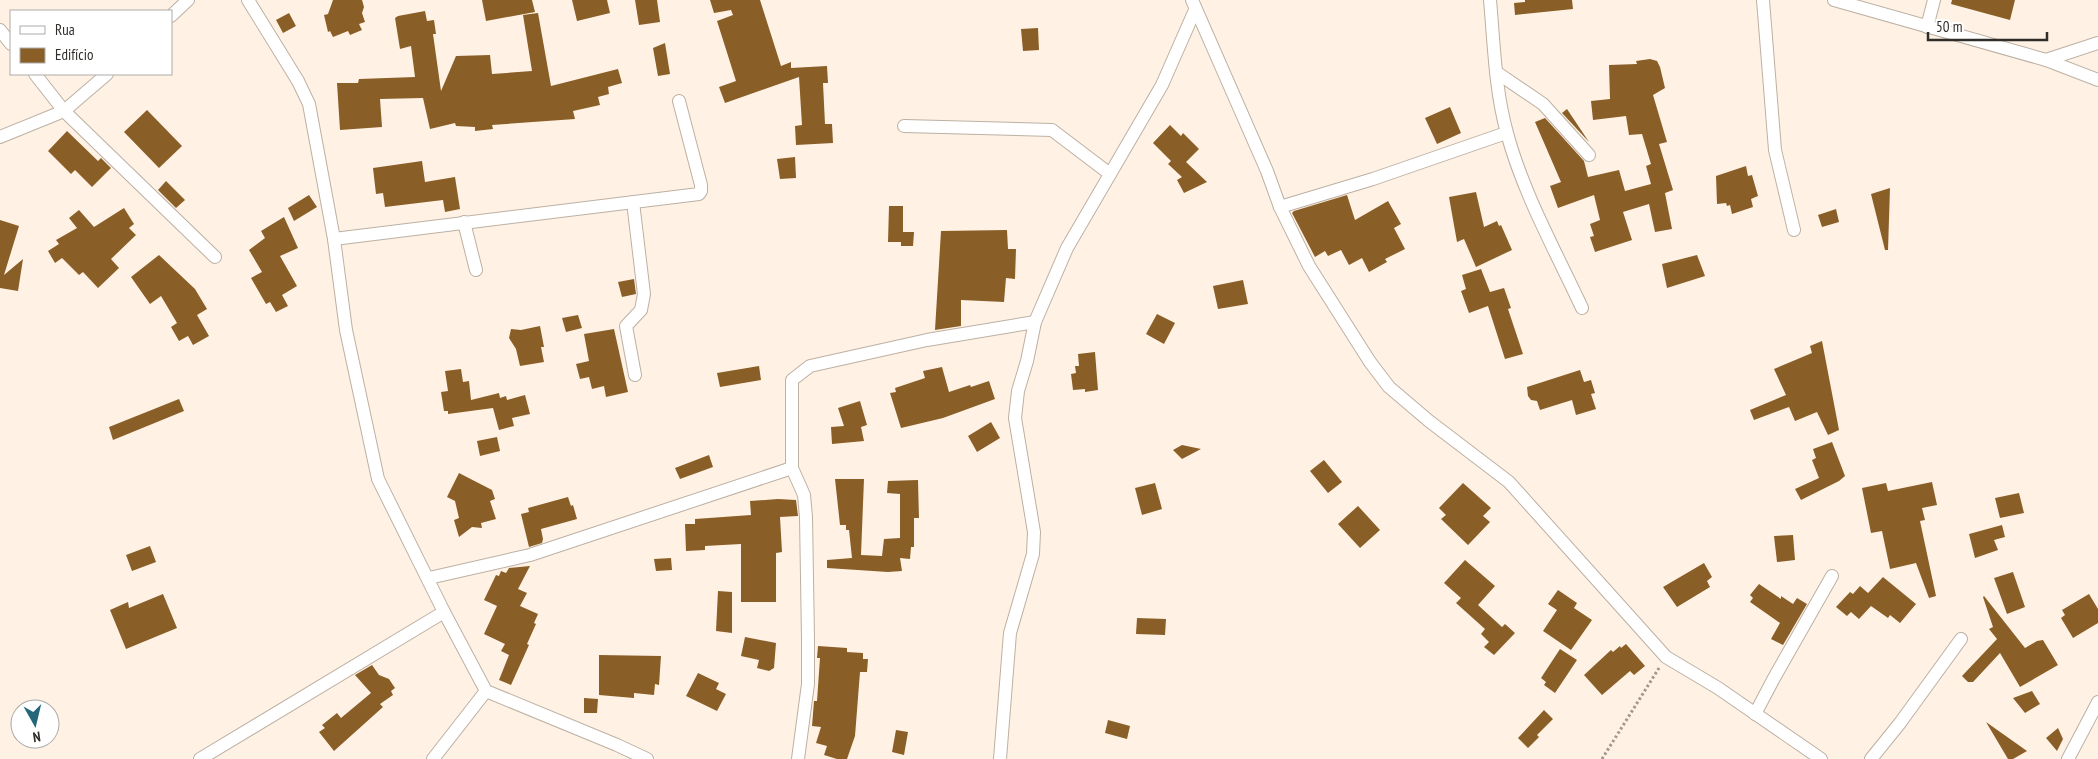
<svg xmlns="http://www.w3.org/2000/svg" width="2098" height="759" viewBox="0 0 2098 759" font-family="'PT Sans Narrow',sans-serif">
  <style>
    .building { fill: #8a5e27 }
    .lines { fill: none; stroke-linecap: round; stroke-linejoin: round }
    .street-casing { stroke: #bcb0a3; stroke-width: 14 }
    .path { stroke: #a0978e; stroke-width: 3; stroke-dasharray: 2.5 2.5; stroke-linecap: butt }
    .street { stroke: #fff; stroke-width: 12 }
  </style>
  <rect width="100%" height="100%" fill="#fff2e5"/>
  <g class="building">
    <path d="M333,0H362L364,7L362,13L365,22L359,24L362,30L350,35L348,31L333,37L330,31L328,32L324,15L328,14Z"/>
    <path d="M482,0H532L535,12L486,21Z"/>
    <path d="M572,0H607L610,13L577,21Z"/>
    <path d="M635,0H657L660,22L639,25Z"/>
    <path d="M710,0H760L781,66L791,62V68L827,66L828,83H823L825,124H832L833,143L796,145L795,126L802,125L799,77L725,103L719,87L736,81L717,21L733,15L731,10L714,13Z"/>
    <path d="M1525,0H1572L1573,9L1515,15L1514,3L1525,2Z"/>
    <path d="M1952,0H2015L2010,20L1951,4Z"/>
    <path d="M425,11L427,21L434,20L436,34H433L441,91L456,56L490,55L492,74L532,71L523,15L538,13L551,86L618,69L622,83L608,87L609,94L598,97L600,105L573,111L575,119L492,125L493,129L475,131V127L456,126L455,123L430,129L423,98L380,99L382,127L340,130L337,83H358L359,79L415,77L411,46L400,49L395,18L398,16Z"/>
    <path d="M289,13L296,26L283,33L276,20Z"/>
    <path d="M1038,28L1039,50L1023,51L1021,29Z"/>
    <path d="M665,43L670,74L658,76L653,48Z"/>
    <path d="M1650,59L1657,61L1660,67L1665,88L1653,95L1667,142L1659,144L1673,190L1665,193L1672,229L1655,232L1649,204L1623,212L1632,240L1595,252L1590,237L1594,236L1590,224L1600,220L1594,195L1558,208L1550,186L1561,182L1535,122L1545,118L1584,161L1588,177L1619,170L1625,191L1651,184L1646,166L1651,164L1642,134L1629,135L1626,116L1593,120L1591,101L1610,99L1609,65L1637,64L1636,61Z"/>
    <path d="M1450,107L1461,133L1437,144L1425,118Z"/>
    <path d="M1567,109L1589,142L1562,113Z"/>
    <path d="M147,110L182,146L159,168L124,132Z"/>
    <path d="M1170,125L1181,136L1183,133L1199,149L1186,162L1207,182L1184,193L1177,180L1182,177L1168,164L1171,161L1153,143Z"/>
    <path d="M67,131L98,161L101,158L111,168L92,187L75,170L71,174L48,151Z"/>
    <path d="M795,157L796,178L780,179L777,159Z"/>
    <path d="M422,161L425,182L455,177L460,209L445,212L443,200L385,207L383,193L376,194L373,168Z"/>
    <path d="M1746,166L1748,176L1752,175L1758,196L1751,199L1753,207L1732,214L1730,205L1727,206L1726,203L1717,204L1716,176Z"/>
    <path d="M166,181L185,200L176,208L158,190Z"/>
    <path d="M1890,188L1888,250H1885L1871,194Z"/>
    <path d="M1476,192L1484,227L1497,221L1499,226L1501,225L1512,250L1476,267L1464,239L1457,242L1449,197Z"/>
    <path d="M309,195L317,207L294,221L288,208Z"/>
    <path d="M1347,195L1355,220L1388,201L1401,224L1394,228L1405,249L1385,259L1387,262L1369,272L1362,258L1349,265L1341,250L1328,256L1325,251L1315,257L1292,213L1294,211Z"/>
    <path d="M889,206H903V232H914L913,246H901V242H888Z"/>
    <path d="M124,208L134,224L129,228L136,235L111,259L119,268L98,288L83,272L79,275L62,258L55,263L48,251L59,244L56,240L77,228L69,218L79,210L94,227Z"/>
    <path d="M1836,209L1839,222L1822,227L1818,215Z"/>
    <path d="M284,217L298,248L280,256L297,286L282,295L288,306L276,312L270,302L266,304L251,278L262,272L249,250L265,238L261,231Z"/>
    <path d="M0,220L19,226L4,275L23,259L18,291L0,288Z"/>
    <path d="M1007,230L1008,249H1016L1015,279L1006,278L1004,302L961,300V326L935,330L941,231Z"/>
    <path d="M159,255L195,289L207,309L197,315L209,336L193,345L188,336L179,341L171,327L177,323L161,296L150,304L131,277Z"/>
    <path d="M1697,255L1705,276L1667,288L1662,264Z"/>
    <path d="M1481,269L1490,292L1504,288L1511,308L1508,309L1523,354L1505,359L1488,306L1469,313L1461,291L1466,289L1462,275Z"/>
    <path d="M634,279L636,294L622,297L618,282Z"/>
    <path d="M1243,280L1248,304L1218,309L1213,286Z"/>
    <path d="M1157,314L1175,323L1164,344L1146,334Z"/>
    <path d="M578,315L582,328L566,332L562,318Z"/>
    <path d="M540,326L544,347H541L544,362L520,366L516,349L509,338L511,329L521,330Z"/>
    <path d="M614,329L628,392L606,397L604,386L592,389L589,377L580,379L576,364L589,361L584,334Z"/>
    <path d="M1822,341L1839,430L1828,435L1817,412L1795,421L1789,407L1754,420L1750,410L1786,395L1774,369L1812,353L1810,346Z"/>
    <path d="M1095,352L1098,390L1085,392V389L1073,390L1071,374L1076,373L1075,366H1079L1078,354Z"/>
    <path d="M759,366L761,380L720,387L717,373Z"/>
    <path d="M942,367L949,392L970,385L971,387L989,381L995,399L943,418L901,428L890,393L896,392L895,388L925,378L923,371Z"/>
    <path d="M461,369L463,382L469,381L471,400L499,393L500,398L506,396L507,400L525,395L530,414L512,418L514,426L499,430L493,408L448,414V411H444L441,392L448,391L445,371Z"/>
    <path d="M1580,370L1584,382L1591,380L1595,393L1591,394L1596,409L1576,415L1572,400L1540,410L1537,401L1531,400L1528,396L1527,387Z"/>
    <path d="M179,399L184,411L113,440L109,427Z"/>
    <path d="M860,401L867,425L861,427L864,441L832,444L831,427L844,426L838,408Z"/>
    <path d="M991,422L1000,438L977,452L968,436Z"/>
    <path d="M497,437L500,451L480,456L477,441Z"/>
    <path d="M1832,442L1845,476L1839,481L1801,500L1795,489L1819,478L1812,460L1816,458L1813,449Z"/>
    <path d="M1182,445L1201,449L1182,459L1173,450Z"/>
    <path d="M709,455L713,467L680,479L675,468Z"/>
    <path d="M1324,460L1342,482L1328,493L1310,471Z"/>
    <path d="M459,473L492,490L495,499L490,501L496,519L481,523L482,528L472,527L459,537L454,520L459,518L455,501L447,497Z"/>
    <path d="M835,479H864L861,555L882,556L884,539L900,538V494L887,493L888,481L918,480L919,518H914V547H911L910,559L900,558L902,571L888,572L827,568V560L852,558L849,530H846V525H840Z"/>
    <path d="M1932,482L1937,505L1922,508L1925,520L1920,521L1936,596L1929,598L1916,563L1890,569L1882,531L1871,533L1862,488L1886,483L1888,491Z"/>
    <path d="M1155,483L1162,509L1142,515L1135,488Z"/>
    <path d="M1463,483L1491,508L1483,516L1490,522L1468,545L1441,519L1446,515L1439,508Z"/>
    <path d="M2019,493L2024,513L2000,518L1995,498Z"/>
    <path d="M568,497L571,506L573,505L577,519L541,529L543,539L542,543L529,547L521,514L529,512L528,508Z"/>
    <path d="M778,499L796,500L798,516L780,517L782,552L776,553V602H741V544L705,546V550L686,551L685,524H695V519L751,515L750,501Z"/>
    <path d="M1358,506L1380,530L1360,548L1338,524Z"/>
    <path d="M2002,525L2005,537L1994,540L1998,550L1975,558L1969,534Z"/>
    <path d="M1793,535L1795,560L1777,562L1774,536Z"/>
    <path d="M150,546L156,562L132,571L126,555Z"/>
    <path d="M671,558L672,570L656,571L654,559Z"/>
    <path d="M1465,560L1495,586L1478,605L1502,627L1505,624L1515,633L1494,655L1484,647L1489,642L1481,634L1485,629L1456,603L1461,598L1444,583Z"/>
    <path d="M1704,563L1712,577L1707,581L1710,587L1677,607L1663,587Z"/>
    <path d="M530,566L518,589L527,593L520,606L538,614L534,623L536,624L527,644L529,645L511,685L499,680L509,655L501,651L505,644L484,634L497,606L484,600L496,575L499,576L501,571L506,573L509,568Z"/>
    <path d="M2013,572L2025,607L2007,614L1994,578Z"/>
    <path d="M1883,577L1916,604L1900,623L1890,615L1888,618L1871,606L1859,619L1851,612L1847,616L1836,607L1850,592L1853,594L1860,586L1868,593Z"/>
    <path d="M1759,584L1781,599V596L1793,604L1797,598L1807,604L1783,645L1771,639L1780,623L1750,602L1753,598L1750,595Z"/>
    <path d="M1558,590L1577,603L1574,608L1592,620L1571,650L1543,631L1557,610L1548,604Z"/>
    <path d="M718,591L732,592V633L716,631Z"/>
    <path d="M163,594L177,628L126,649L110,610L128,602L129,608Z"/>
    <path d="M2089,594L2098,609V623L2073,638L2061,618L2065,615L2062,610Z"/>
    <path d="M1984,596L2025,648L2037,641L2043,640L2058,665L2020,687L2000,653L1973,682H1968L1962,676L1997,639L1989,629L1993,627L1983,597Z"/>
    <path d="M1137,618L1166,619L1165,635L1136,634Z"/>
    <path d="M745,637L776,643L774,668L769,671L757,668L759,660L741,656Z"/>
    <path d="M1626,644L1645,666L1634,675L1630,671L1602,695L1584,675L1611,650L1613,652L1620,646L1621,648Z"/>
    <path d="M818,646L847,648V652L863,653V659H868L867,672H860L855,736L847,759H837L824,755L827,746L816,743L821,727L812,726L814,701H817L820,658H817Z"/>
    <path d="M1560,649L1577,660L1555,693L1544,685L1546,682L1541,678Z"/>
    <path d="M599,655L661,656L659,685L655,684L654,695L634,693V698L599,695Z"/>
    <path d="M372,665L379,675L389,679L395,688L391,691L393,695L380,704L383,707L334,751L319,732L325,728L322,725L337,713L341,718L371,693L355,675Z"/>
    <path d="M698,673L719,683L716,689L726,694L717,711L686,696Z"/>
    <path d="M2032,691L2040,704L2025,713L2013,698Z"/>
    <path d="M584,698L598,699L597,713H584Z"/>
    <path d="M1544,710L1553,719L1537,735L1539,737L1528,748L1518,738Z"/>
    <path d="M1108,720L1130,726L1127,739L1105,733Z"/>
    <path d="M1986,722L2027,751L2013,759H2008Z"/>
    <path d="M2058,728L2063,739L2057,751L2046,738Z"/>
    <path d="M896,730L908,732L904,755L892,752Z"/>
  </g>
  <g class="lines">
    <g class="street-casing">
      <g id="street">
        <path d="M248,0L298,81L309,104L334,239L346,330L378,479L444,612L486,691L617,745L647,759"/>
        <path d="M1192,0L1267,171L1280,207L1309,266L1370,362L1389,387L1429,421L1509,482L1666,657L1718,688L1821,759"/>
        <path d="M1490,0C1494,44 1495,90 1507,133C1523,193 1556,252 1582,308"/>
        <path d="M1763,0L1775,150L1794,230"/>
        <path d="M1834,0L2046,60L2098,80"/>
        <path d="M171,16L188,0"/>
        <path d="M1927,27L1934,0"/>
        <path d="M0,30L11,44"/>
        <path d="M2046,60L2098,43"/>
        <path d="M1496,72L1543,104L1589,155"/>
        <path d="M35,74L64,111L215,257"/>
        <path d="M904,126L1052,130L1110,174"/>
        <path d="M0,137L64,111L107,74"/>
        <path d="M633,202L644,294L641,310L626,326L635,375"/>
        <path d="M1280,207L1373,179L1506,133"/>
        <path d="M464,222L476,270"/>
        <path d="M334,239L699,194L701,191V185L679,101"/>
        <path d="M429,578L530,555L792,468"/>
        <path d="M1755,714L1774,678L1832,576"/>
        <path d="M200,759L444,612"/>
        <path d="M433,759L486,691"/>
        <path d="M798,759L808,684V639L806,517L804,495L792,468V380L810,366L927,340L1035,322"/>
        <path d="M1000,759L1010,633L1033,554L1034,532L1015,418L1018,391L1027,361L1035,322L1067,248L1162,85L1195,10"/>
        <path d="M1871,759L1900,723L1961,639"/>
        <path d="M2068,759L2098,702"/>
      </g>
    </g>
    <path class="path" d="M1602,759L1659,668"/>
    <use href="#street" class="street"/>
  </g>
  <rect x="10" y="10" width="162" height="65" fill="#ffffff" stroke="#adaba9"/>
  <rect x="20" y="26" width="25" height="8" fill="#ffffff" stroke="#adaba9"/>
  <text x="55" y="35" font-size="15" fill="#312d28">Rua</text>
  <rect x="20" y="48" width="25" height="15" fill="#8a5e27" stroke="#adaba9"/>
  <text x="55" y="60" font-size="15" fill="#312d28">Edifício</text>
  <g transform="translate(35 724) rotate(172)"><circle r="24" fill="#ffffff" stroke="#adaba9"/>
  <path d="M0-4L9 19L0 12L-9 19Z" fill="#25677a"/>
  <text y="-8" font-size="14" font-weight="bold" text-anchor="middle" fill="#312d28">N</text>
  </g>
  <path d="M1928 32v8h119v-8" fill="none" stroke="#312d28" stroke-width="2.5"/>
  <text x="1936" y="32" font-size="15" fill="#312d28" stroke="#ffffff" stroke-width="4" paint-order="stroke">50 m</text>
</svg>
